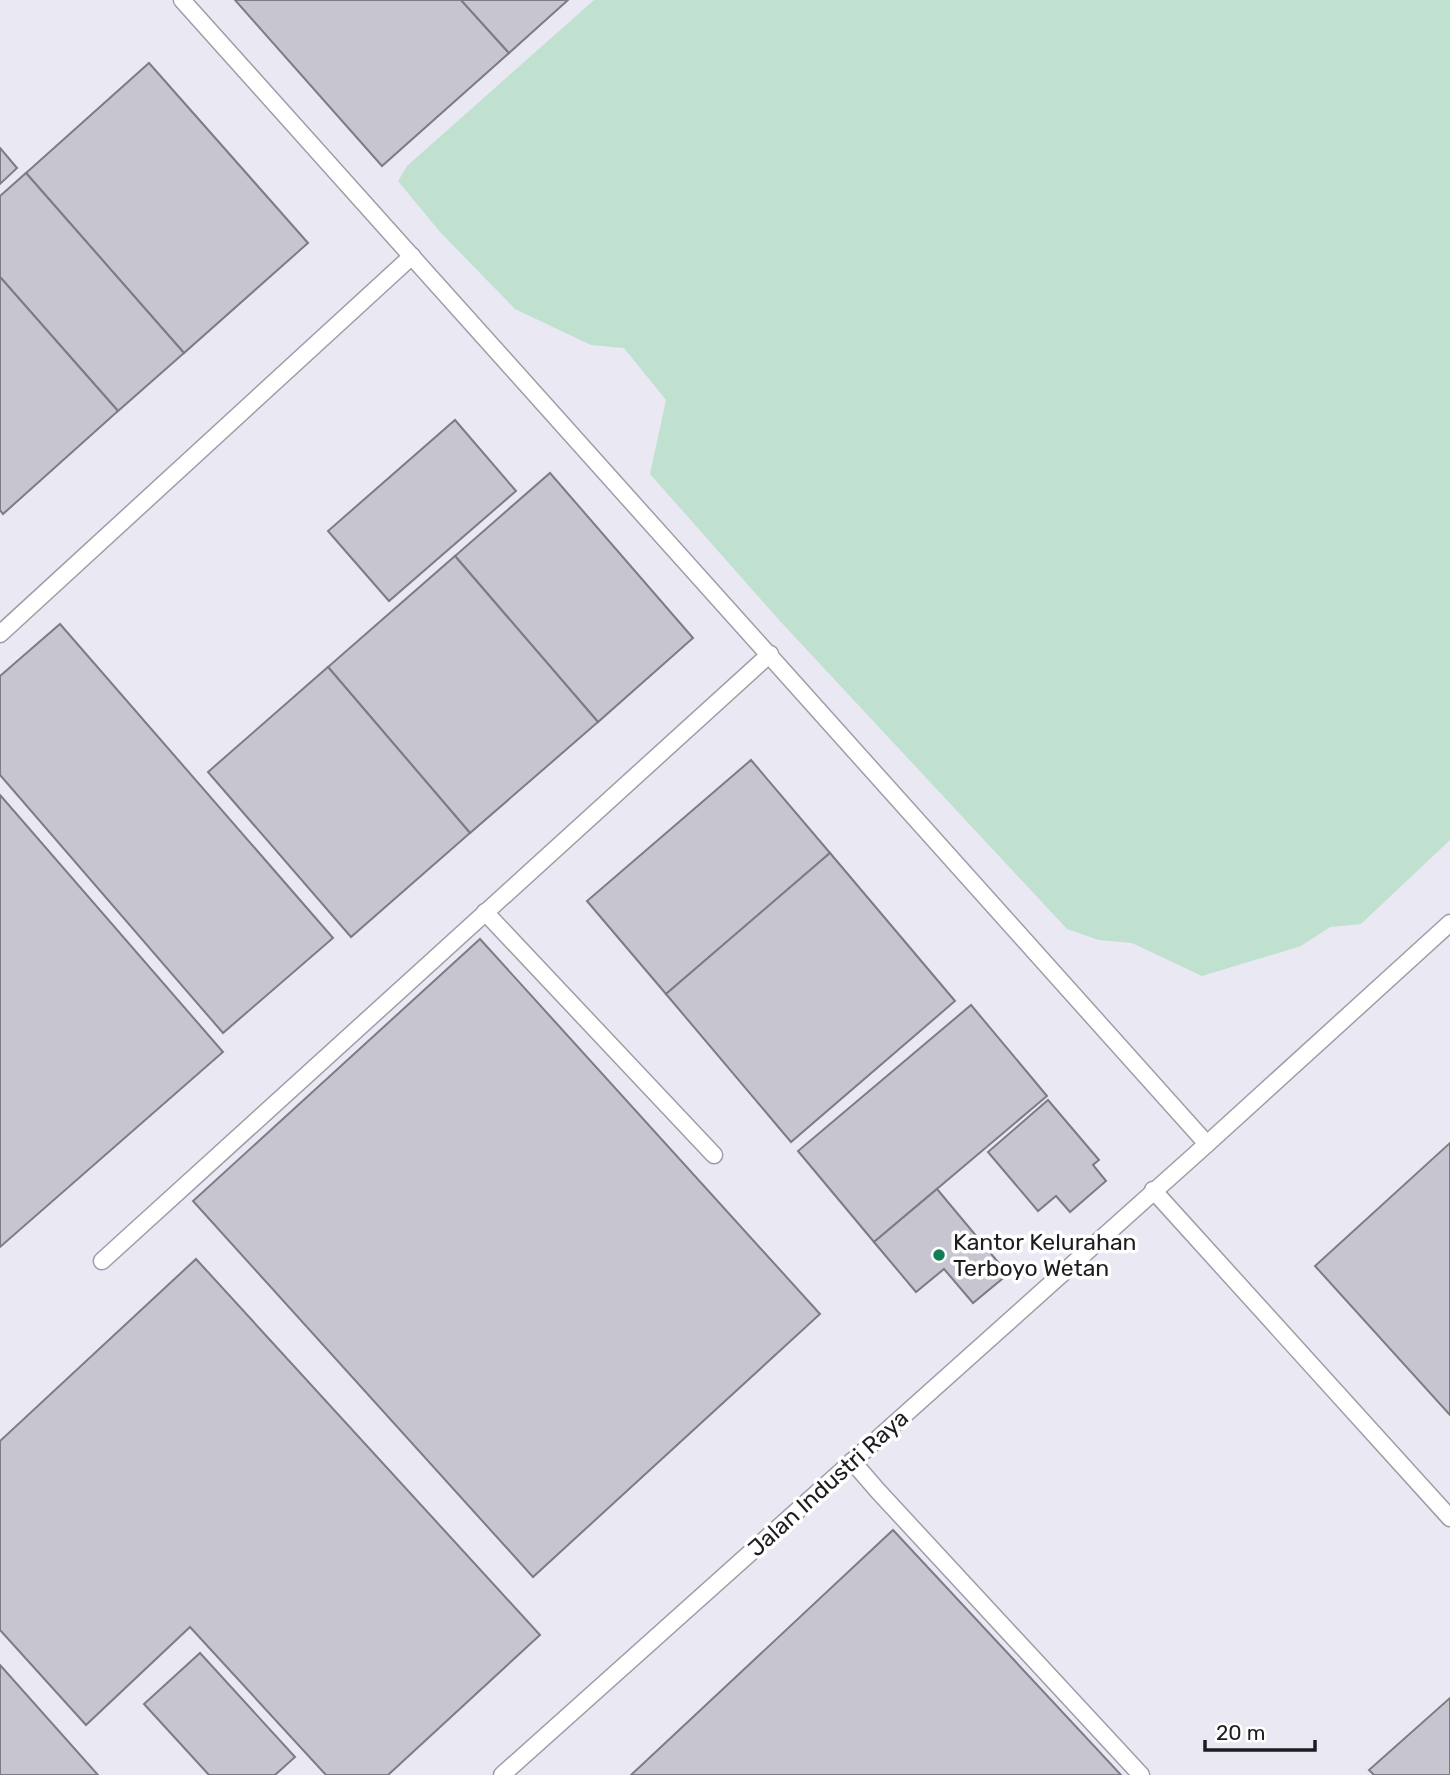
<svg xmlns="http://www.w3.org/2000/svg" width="1450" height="1775" viewBox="0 0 1450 1775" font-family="Rubik,sans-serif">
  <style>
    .green { fill: #c0e1d0 }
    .building { fill: #c6c5d0; stroke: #7c7c85; stroke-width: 2 }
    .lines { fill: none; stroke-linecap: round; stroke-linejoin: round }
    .service-casing { stroke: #9e9ea8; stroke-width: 19 }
    .service { stroke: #fff; stroke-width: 16 }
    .poi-dot { fill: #127d57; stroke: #fff; stroke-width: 2.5 }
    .labels { text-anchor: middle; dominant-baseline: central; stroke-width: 7; stroke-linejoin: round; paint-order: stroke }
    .poi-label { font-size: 23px; fill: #1d1d21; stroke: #fff; text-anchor: start }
    .street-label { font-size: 23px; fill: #1d1d21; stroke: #fff }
  </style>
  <rect width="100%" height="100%" fill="#e9e8f3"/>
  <path class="green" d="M594,0H1450V840L1361,924L1330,927L1301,946L1202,976L1132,943L1099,940L1067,929L779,620L650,474L666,400L624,348L591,345L515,309L440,232L398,181L407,166Z"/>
  <g class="building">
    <path d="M235,0H461L509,53L382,166Z"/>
    <path d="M461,0H568L509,53Z"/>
    <path d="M149,63L308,243L184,353L26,173Z"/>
    <path d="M0,148L17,168L0,184Z"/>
    <path d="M26,173L184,353L118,411L0,277V196Z"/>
    <path d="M0,277L118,411L3,514L0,510Z"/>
    <path d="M455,420L516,491L389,601L328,531Z"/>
    <path d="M550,473L693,638L598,722L455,556Z"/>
    <path d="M455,556L598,722L470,833L328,667Z"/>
    <path d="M60,624L333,938L223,1033L0,775V676Z"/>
    <path d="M328,667L470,833L351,937L208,772Z"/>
    <path d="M751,760L830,853L666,994L587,901Z"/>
    <path d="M0,795L223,1052L0,1247Z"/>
    <path d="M830,853L955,1001L791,1142L666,994Z"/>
    <path d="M480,939L820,1314L533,1577L193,1201Z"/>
    <path d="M971,1005L1047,1096L874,1242L798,1151Z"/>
    <path d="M1048,1100L1099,1160L1093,1165L1106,1181L1070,1212L1056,1196L1038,1211L988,1152Z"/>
    <path d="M1450,1143V1415L1315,1266Z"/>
    <path d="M937,1189L1008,1274L973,1303L944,1269L916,1292L874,1242Z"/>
    <path d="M196,1259L540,1635L388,1775H326L190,1627L86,1725L0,1630V1441Z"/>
    <path d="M893,1530L1121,1775H631Z"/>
    <path d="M200,1653L295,1757L275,1775H209L144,1704Z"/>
    <path d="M0,1665L98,1775H0Z"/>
    <path d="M1450,1698V1775H1374L1369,1770Z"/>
  </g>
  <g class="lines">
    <g class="service-casing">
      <g id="service">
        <path d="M182,0L1207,1144"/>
        <path d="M0,634L412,256"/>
        <path d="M485,912L714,1155"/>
        <path d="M1153,1190L1450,1518"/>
        <path d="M102,1261L770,654"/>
        <path d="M852,1461L878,1491L1141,1775"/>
        <path d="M502,1775L1207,1144L1450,923"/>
      </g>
    </g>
    <use href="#service" class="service"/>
  </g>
  <circle class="poi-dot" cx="939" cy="1255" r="7"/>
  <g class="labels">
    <g class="poi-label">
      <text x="953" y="1242">Kantor Kelurahan<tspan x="953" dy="26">Terboyo Wetan</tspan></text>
    </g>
    <g class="street-label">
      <text transform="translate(828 1483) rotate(-42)">Jalan Industri Raya</text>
    </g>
  </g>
  <path d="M1205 1740v10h110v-10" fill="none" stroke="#1d1d21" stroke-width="3.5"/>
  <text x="1216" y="1740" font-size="21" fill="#1d1d21" stroke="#ffffff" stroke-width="5" paint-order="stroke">20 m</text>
</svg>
